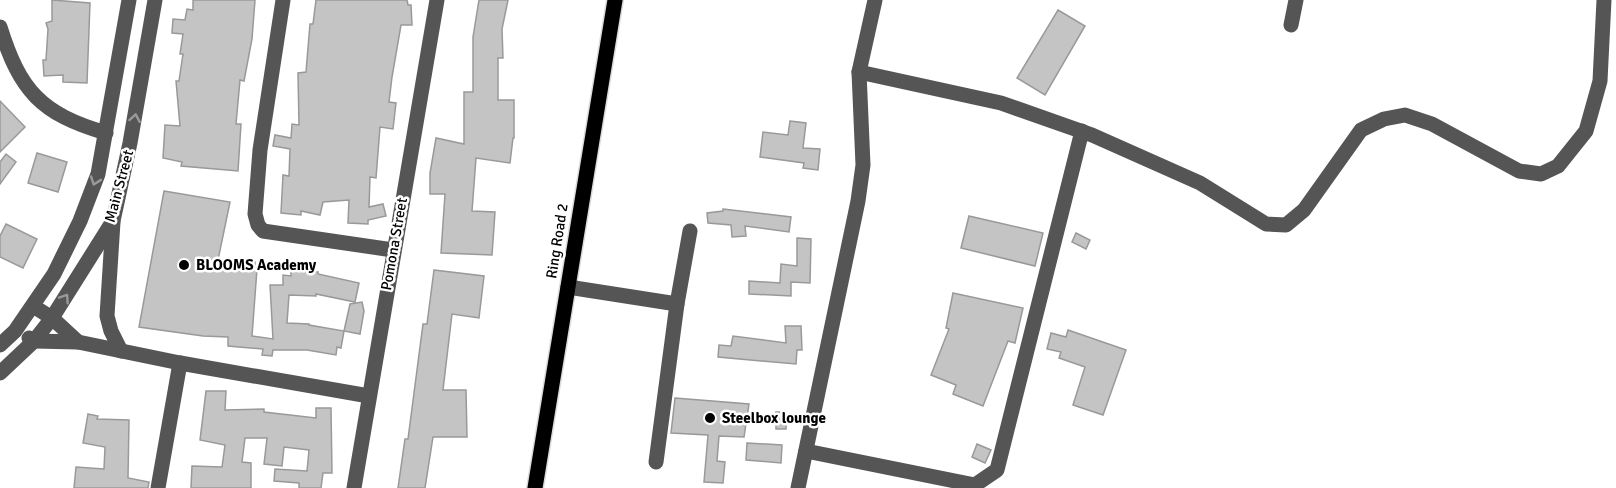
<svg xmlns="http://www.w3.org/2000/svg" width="1616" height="488" viewBox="0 0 1616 488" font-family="Signika,sans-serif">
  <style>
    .building { fill: #c4c4c4; stroke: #999; stroke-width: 1.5 }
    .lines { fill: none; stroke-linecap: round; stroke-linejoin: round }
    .major-casing { stroke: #dbdbdb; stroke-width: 18 }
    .minor { stroke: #555; stroke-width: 15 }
    .major { stroke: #000; stroke-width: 15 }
    .oneway { stroke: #999 }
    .poi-dot { fill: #000; stroke: #fff; stroke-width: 2 }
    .labels { text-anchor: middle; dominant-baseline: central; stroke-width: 5; stroke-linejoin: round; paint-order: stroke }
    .street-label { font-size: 15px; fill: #000; stroke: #fff }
    .poi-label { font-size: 15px; font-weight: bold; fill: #000; stroke: #fff; text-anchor: start }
  </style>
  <rect width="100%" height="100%" fill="#fff"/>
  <g class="building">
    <path d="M52,0L90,3L87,83L63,82V75L44,76L43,60H46L48,29L46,23L52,21Z"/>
    <path d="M193,0H255L252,39L244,81L240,80L236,124H241L238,171L181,166L182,162L163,158L165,125L180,126L176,81H179L183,54H180L183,34L172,33L173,19L185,20L187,9L193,10Z"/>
    <path d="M316,0H407L408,5H411L412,25H401L392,77L389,102L396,103L393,129L380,127L376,178L370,177L369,207L383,204L386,216L368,220V224L348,223L349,200L323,202L320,215L301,211V215L281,213L283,175L289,176L290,149L273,146L275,135L291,138L292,124L299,125L298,73L306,72L310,24H313Z"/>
    <path d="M479,0H508L502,29L503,58H498V100H514V138H513L510,163L476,158L472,211L495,212L492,255L441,253L445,194H430V173L436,138L464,144V92H473V37Z"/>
    <path d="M1058,10L1085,26L1045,95L1017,78Z"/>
    <path d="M0,101L25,127L0,152Z"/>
    <path d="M790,121L806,123L803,148L820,149L818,170L803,168L804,163L760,157L763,132L788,135Z"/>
    <path d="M37,153L67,162L58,192L28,183Z"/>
    <path d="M6,154L16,162L0,184V162Z"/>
    <path d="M164,191L230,202L218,260L255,262V269H257L252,336L273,339L270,285H283V275L291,276V270L318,272V274L359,283L355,302L316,294V296L289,295L287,323L309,324V325L344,331L341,348L337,347L336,355L307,350H273L272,356L262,355L263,349L228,346V337L203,336L139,327Z"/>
    <path d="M723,209L791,217L789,232L745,226L746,236L732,237L731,225L708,223L707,213L723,211Z"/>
    <path d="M969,216L1043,233L1035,266L961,248Z"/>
    <path d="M6,224L37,239L23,268L0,257V236Z"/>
    <path d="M1076,233L1090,240L1086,249L1072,242Z"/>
    <path d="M797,238L811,239L810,283L791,282V296L749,294V281L780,283L781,264L797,266Z"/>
    <path d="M434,270L484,276L479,318L452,314L443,390H466L467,437H433L425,488H398L405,439H408L423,324H427Z"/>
    <path d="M953,293L1023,308L1015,343L1008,341L983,406L953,394L956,385L931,375L949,329L946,328Z"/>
    <path d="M362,302L364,311L360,334L344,331L350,304Z"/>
    <path d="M785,326H801L802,350H797L796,364L718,357L719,345L731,346L733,336L786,343Z"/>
    <path d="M1068,330L1126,350L1103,415L1073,405L1085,367L1059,358L1061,352L1047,349L1051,333L1066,337Z"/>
    <path d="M206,391H226L225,410L264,409V412L316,418V408H331L332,473H323L321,488H299V483L274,481L275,469L307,471L309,450L284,447L282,466L264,464L267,438H245L242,462L251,463V488H191L192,466L222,467L225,445L200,440Z"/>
    <path d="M675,398L749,404L744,437L719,436L717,461L725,462L723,483L704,482L708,435L671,433Z"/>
    <rect x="776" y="412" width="10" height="17"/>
    <path d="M88,414L98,416L97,419L129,420L128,478L149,482L148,488H74L76,467L104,469L105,447L83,443Z"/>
    <path d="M747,443L782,445L781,463L746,460Z"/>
    <path d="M977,444L991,450L985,463L972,457Z"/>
  </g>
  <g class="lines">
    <g class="major-casing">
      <path id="major" d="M535,488L615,0"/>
    </g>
    <g class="minor">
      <path d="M283,0L260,150L255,214L258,225L263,231L393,250"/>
      <path d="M1291,25L1296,0"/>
      <path d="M0,27C20,91 41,114 106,133"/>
      <path d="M859,72L1001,103L1092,135L1200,183L1266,224L1286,225L1304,210L1361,130L1384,119L1405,115L1432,124L1519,171L1541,174L1558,166L1586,131L1600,81L1604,0"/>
      <path d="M113,222L107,316L111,331L121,351"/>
      <path d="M568,287L677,304L656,462"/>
      <path d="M677,304L690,231"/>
      <path d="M33,306L52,318L78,342"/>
      <path d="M29,338L34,341L78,342L180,363L369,396"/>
      <path d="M0,345L15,331L54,274L80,221L98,174L129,0"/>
      <path d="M0,373L34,341L52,318L113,221L130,143L155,0"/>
      <path d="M806,451L975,485L997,470L1082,131"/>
      <path d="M158,488L180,363"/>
      <path d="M354,488L437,0"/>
      <path d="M798,488L858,201L863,165L859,72L875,0"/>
    </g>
    <use href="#major" class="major"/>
  </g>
  <defs><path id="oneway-chevron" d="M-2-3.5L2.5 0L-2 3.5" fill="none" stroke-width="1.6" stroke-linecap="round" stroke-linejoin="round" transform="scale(1.5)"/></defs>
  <g class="oneway">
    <use href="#oneway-chevron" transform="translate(135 118) rotate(-80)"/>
    <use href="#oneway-chevron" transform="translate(95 181) rotate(109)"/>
    <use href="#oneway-chevron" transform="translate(65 298) rotate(-56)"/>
  </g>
  <g class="poi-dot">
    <circle cx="184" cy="265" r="6"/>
    <circle cx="710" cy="418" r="6"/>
  </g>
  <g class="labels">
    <g class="street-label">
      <text transform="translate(119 186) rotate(-75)">Main Street</text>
      <text transform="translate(557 241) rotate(-81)">Ring Road 2</text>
      <text transform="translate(394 244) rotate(-80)">Pomona Street</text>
    </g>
    <g class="poi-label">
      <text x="196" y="265">BLOOMS Academy</text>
      <text x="722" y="418">Steelbox lounge</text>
    </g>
  </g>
</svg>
